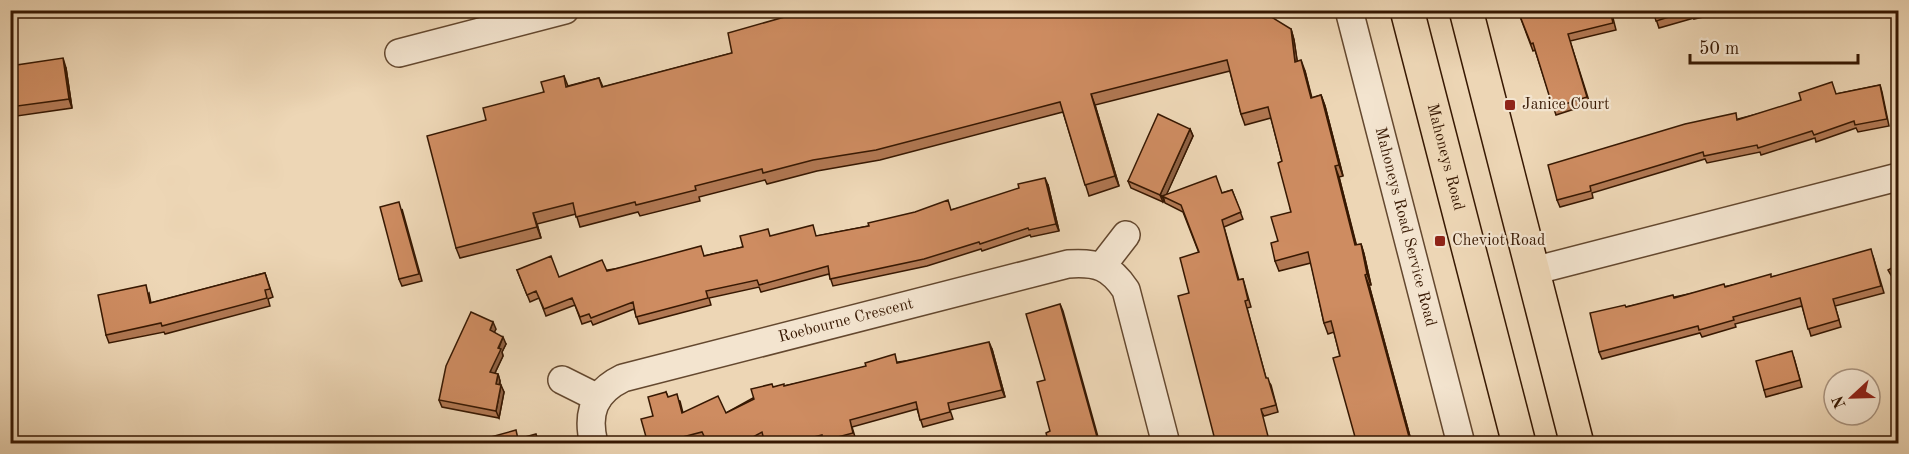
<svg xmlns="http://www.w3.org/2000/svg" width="1909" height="454" viewBox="0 0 1909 454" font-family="'Old Standard TT',serif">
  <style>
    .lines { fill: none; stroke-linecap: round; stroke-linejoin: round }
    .minor-casing { stroke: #64482f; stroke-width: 30 }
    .primary-casing { stroke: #371802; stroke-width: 36 }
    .minor { stroke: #f3e4cf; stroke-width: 27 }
    .primary { stroke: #edd6b5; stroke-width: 33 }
    .wall { fill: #b17853; stroke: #371802; stroke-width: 1.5 }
    .shaded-wall { fill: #906244; stroke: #371802; stroke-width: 1.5 }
    .building { fill: #ce8c61; stroke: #371802; stroke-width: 1.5 }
    .poi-dot { fill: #8f2418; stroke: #f3e4cf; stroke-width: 2 }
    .labels { text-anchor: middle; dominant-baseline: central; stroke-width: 4.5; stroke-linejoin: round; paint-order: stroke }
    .poi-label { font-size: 16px; fill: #371802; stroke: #f3e4cf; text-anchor: start }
    .street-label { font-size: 16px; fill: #371802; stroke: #f3e4cf }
  </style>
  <rect width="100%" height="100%" fill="#edd6b5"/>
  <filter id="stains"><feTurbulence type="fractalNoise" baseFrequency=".00333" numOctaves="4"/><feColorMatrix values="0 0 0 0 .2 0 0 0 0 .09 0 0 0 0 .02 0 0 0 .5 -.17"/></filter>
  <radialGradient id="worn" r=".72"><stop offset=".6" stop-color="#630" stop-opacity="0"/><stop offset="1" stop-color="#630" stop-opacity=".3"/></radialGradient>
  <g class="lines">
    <g class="minor-casing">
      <g id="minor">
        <path id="s1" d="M1349,10L1461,444"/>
        <path d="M399,53L565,10"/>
        <path d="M1102,266L1126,235"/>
        <path d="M1533,271L1898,177"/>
        <path d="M562,380L598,398"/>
        <path id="s2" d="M594,444C586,413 594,392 623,378L1068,264C1097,262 1110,266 1126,290L1166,444"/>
      </g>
    </g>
    <g class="primary-casing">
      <g id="primary">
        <path id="s3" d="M1407,10L1519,444"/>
        <path d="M1466,10L1577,444"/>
      </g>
    </g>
    <use href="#minor" class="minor"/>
    <use href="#primary" class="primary"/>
  </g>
  <g class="wall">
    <path d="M809,10H840L841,13L899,10L900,13L1291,29L1294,40L1297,61L1305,71L1312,98L1321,95L1325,106L1343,176L1339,177L1356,245L1361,244L1364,254L1371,285H1369L1412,444H1357L1340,356L1334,332L1328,334L1324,323L1311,263L1279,271L1275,261L1278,241L1291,212L1282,161L1271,118L1245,125L1241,114L1230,71L1095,105L1119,186L1089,196L1063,112L880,160L817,171L767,184L765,180L699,197L700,201L640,216L638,212L580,227L576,214L537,224L541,238L460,258L456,248L486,120L544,92L564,76L568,86L599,78L603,87L668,70L732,53Z"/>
    <path d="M1519,10H1611L1616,30L1570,41L1590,104L1556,115L1535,50L1533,51L1518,11Z"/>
    <path d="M1653,10H1736L1694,19V18L1659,28Z"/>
    <path d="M1758,10H1771L1760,14Z"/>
    <path d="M10,66L66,68L72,108L10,117Z"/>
    <path d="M1880,85L1882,92L1889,126L1858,132L1856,128L1816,142L1815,138L1761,155L1760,152L1707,163L1705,159L1592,193L1593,198L1560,207L1557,200L1738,119L1836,94Z"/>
    <path d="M1190,129L1193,136L1166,195L1222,193L1232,190L1243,219L1224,227L1239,280L1243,279L1251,307L1247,308L1266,378L1271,385L1278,412L1264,416L1189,293L1199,253L1183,212L1165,203L1164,200L1163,202L1131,188L1128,181Z"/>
    <path d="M1048,185L1059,231L1031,237L1030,235L982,251L981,249L927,266L833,286L829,274L761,292L759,287L709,298L711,305L639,324L634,309L593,325L591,321L582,324L575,305L546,316L539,298L530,302L517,270L559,277L704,256L743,247L771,236H817L951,210Z"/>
    <path d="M402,209L422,281L402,286L399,279Z"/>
    <path d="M1873,256L1884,293L1835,306L1841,327L1811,336L1802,306L1735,324L1736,327L1702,337L1700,333L1602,359L1599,352L1626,307Z"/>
    <path d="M265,273L273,297L268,299L270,306L165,334L164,332L109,343L106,335L149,293L151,303Z"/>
    <path d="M496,329L494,332L506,344L502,352L503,356L495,373L498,374L500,381V385L504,392L499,418L442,407L439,400Z"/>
    <path d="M992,349L1005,397L950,410L953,419L923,427L917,409L852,427L856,440L842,444H824V442L818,444H765L764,440L756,444H707L705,439L687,444H648L653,416L666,392L668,397L680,401L683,413H726L773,387L784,386L898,362Z"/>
    <path d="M1794,358L1802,387L1766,397L1764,390Z"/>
  </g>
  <g class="shaded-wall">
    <path d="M1291,29L1294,40L1299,72L1295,62Z"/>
    <path d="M63,58L66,68L72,108L69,99Z"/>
    <path d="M1301,60L1305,71L1314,109L1311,98Z"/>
    <path d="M1091,94L1095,105L1119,186L1115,176Z"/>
    <path d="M1321,95L1325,106L1343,176L1339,165Z"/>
    <path d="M1190,129L1193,136L1165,198L1162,196L1164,200L1163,202L1160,195Z"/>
    <path d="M1335,166L1339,177L1359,255L1355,245Z"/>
    <path d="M1045,178L1048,185L1059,231L1056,224Z"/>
    <path d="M533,213L537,224L541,238L537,227Z"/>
    <path d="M1361,244L1364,254L1371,285L1367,274Z"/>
    <path d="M1365,275L1369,285L1412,444H1411Z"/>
    <path d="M1060,304L1063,311L1100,444H1099Z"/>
    <path d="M493,322L496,329L492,337L490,330Z"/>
    <path d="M503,337L506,344L502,352L503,356L492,379L490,372Z"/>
    <path d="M989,342L992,349L1005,397L1002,390Z"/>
    <path d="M498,374L500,381L498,391L496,384Z"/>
    <path d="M501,385L504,392L499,418L496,411Z"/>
  </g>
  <g class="building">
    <path d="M809,10H839L840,13L850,10H898L899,13L909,10H1260L1291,29L1295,62L1301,60L1311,98L1321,95L1339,165L1335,166L1355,245L1361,244L1367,274L1365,275L1411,444H1357L1333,358L1340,356L1331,321L1324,323L1308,252L1275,261L1271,243L1278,241L1271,217L1291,212L1278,163L1282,161L1268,107L1241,114L1227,60L1091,94L1115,176L1085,185L1060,102L876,150L813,160L763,173L762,169L695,186L696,190L636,205L635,202L576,217L573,203L533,213L537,227L456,248L427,136L486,120L483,108L544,92L541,82L564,76L566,87L599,78L602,87L732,53L728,33Z"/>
    <path d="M1519,10H1610L1613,23L1568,34L1587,97L1553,108L1533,43L1531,44L1518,11Z"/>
    <path d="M1653,10H1691L1656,21Z"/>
    <path d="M63,58L69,99L10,107V66Z"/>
    <path d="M1832,82L1836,94L1880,85L1887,119L1855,125L1854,121L1814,135L1812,131L1758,148L1757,145L1704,156L1703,152L1590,186L1591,191L1557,200L1548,165L1685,124L1736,113L1737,120L1801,100L1799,93Z"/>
    <path d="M1158,114L1190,129L1160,195L1128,181Z"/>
    <path d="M1216,176L1222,193L1232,190L1241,212L1222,220L1238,280L1243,279L1248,300L1245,301L1266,378H1268L1276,405L1261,409L1270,444H1216L1178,296L1189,293L1180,258L1199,252L1181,205L1162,196Z"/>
    <path d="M1045,178L1056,224L1029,230L1028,228L980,244L979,242L924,259L830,279L828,266L759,285L757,280L706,291L708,298L636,317L633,302L591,318L589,314L580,317L572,298L544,309L536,291L527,295L517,270L551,256L559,277L602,260L607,271L701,246L704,256L743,247L740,236L768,229L770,236L813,225L816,236L869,226L868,223L915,212L948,200L951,210L1019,188L1018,184Z"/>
    <path d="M399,202L419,274L399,279L380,207Z"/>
    <path d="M1871,249L1881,286L1833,299L1839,320L1808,329L1800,298L1733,317L1734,320L1699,330L1698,326L1599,352L1590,313L1625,305L1626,307L1673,295L1674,298L1724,284L1725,287L1771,274V277Z"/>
    <path d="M1899,264V289L1888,270Z"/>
    <path d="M265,273L270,289L265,290L267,298L162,326L161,323L106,335L98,295L146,285L150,303Z"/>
    <path d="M1060,304L1099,444H1049L1046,433L1050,431L1037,382L1045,380L1026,314Z"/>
    <path d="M471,312L493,322L490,330L503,337L498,348L501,349L490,372L498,374L496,384L501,385L496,411L439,400L446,366Z"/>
    <path d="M989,342L1002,390L948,403L950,412L920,420L916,402L850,420L853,433L823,441L822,435L787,444H765L762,432L740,444H738L737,441L733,444H708L702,432L656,444H648L641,419L653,416L648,397L666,392L668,397L677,394L682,413L718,396L726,413L754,399L751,389L772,384L773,387L784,384V386L866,366L865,363L895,354L897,363Z"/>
    <path d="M1792,351L1800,380L1764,390L1756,361Z"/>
    <path d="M516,430L518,439L536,434L539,444H488L487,438Z"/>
  </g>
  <g class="poi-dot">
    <rect x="1504" y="99" width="12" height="12" rx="3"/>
    <rect x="1434" y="235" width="12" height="12" rx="3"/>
  </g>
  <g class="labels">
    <g class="poi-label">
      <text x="1522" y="105">Janice Court</text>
      <text x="1452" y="241">Cheviot Road</text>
    </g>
    <g class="street-label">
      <text stroke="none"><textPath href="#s3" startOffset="152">Mahoneys Road</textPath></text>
      <text stroke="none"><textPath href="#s1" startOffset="224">Mahoneys Road Service Road</textPath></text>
      <text stroke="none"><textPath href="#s2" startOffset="310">Roebourne Crescent</textPath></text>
    </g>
  </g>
  <rect width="1909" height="454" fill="none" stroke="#edd6b5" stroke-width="36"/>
  <rect x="12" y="12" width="1885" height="430" fill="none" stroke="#371802" stroke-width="3"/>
  <rect x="18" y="18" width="1873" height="418" fill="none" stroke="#371802" stroke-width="1.5"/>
  <g transform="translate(1852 397) rotate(248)"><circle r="28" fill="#f3e4cf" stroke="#a8927d" stroke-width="1.5"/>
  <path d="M0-4.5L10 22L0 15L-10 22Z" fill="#8f2418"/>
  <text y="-9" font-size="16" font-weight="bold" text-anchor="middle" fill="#371802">N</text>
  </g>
  <path d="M1690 54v9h168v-9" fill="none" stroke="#371802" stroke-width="3"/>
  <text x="1699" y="54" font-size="18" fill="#371802" stroke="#f3e4cf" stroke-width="4.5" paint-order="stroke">50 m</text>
  <rect width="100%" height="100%" filter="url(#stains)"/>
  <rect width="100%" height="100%" fill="url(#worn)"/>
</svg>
